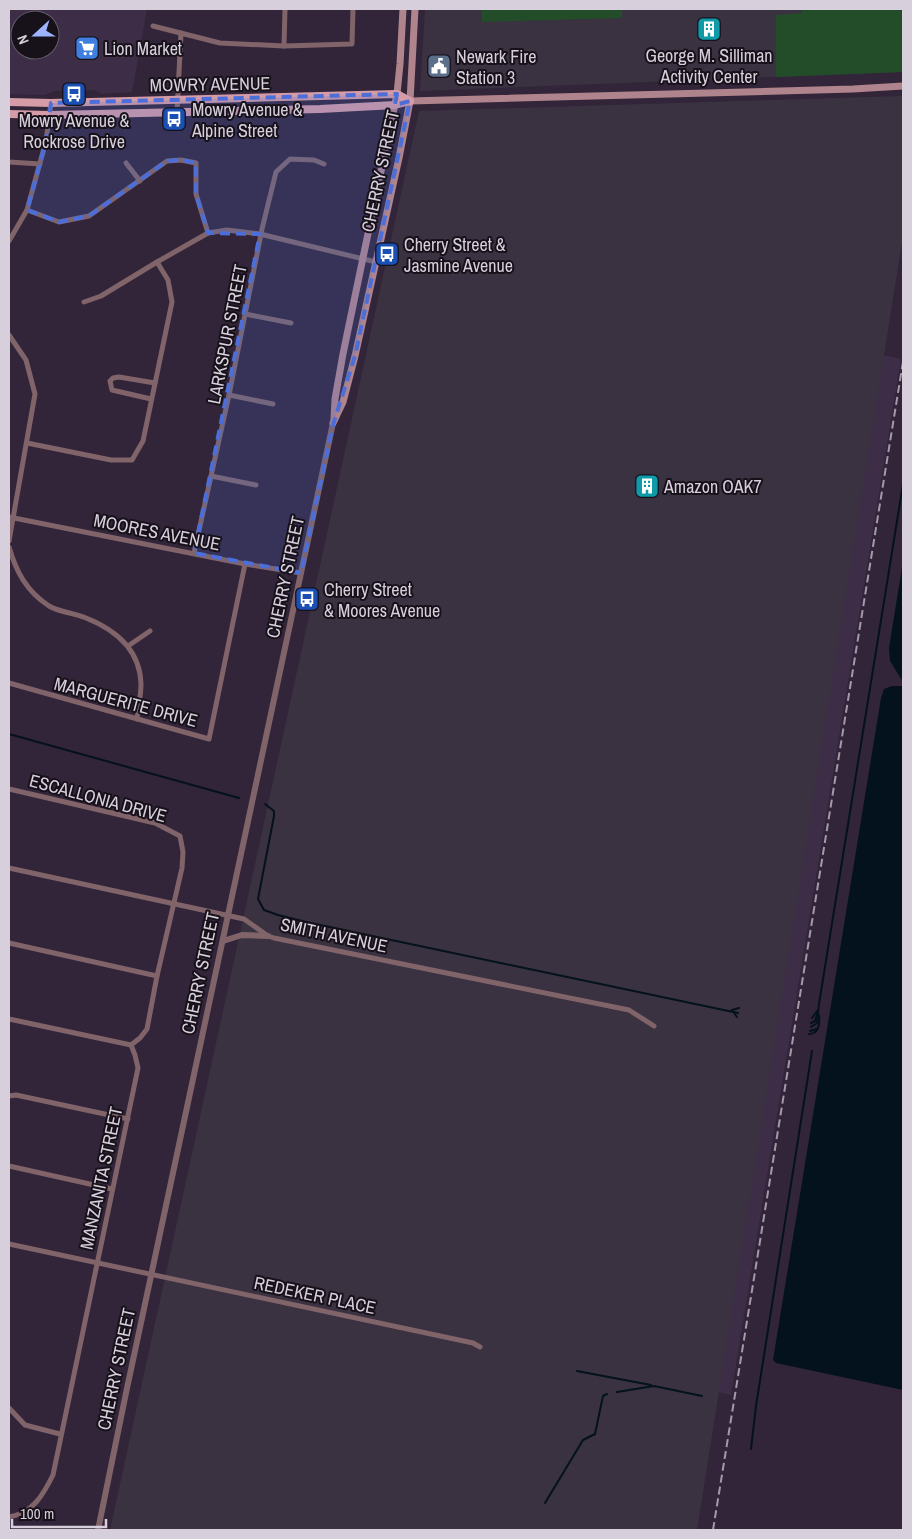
<svg xmlns="http://www.w3.org/2000/svg" width="912" height="1539" viewBox="0 0 912 1539" font-family="'Archivo Narrow',sans-serif">
  <style>
    .built { fill: #3e2d47; fill-rule: evenodd }
    .industrial { fill: #3a3141 }
    .green { fill: #224d28 }
    .water { fill: #03121d }
    .lines { fill: none; stroke-linecap: round; stroke-linejoin: round }
    .stream { stroke: #03121d; stroke-width: 2 }
    .minor { stroke: #806469; stroke-width: 5 }
    .tertiary { stroke: #806469; stroke-width: 6 }
    .secondary { stroke: #b0848c; stroke-width: 7 }
    .primary { stroke: #d59ca7; stroke-width: 8 }
    .rail { stroke: #a49aaa; stroke-width: 2; stroke-dasharray: 8 4; stroke-linecap: butt }
    .marked { fill: #4c6ed9; fill-opacity: 0.2; stroke: #4c6ed9; stroke-width: 4; stroke-dasharray: 10 6; stroke-linejoin: round }
    .labels { text-anchor: middle; dominant-baseline: central; stroke-width: 4; stroke-linejoin: round; paint-order: stroke }
    .poi-label { font-size: 18px; fill: #d8cfdd; stroke: #17111a; text-anchor: start }
    .street-label { font-size: 18px; fill: #d8cfdd; stroke: #17111a }
  </style>
  <rect width="100%" height="100%" fill="#322539"/>
  <g class="built">
    <path d="M9,9H147L132,92L102,94L95,90L54,91L45,95L9,94ZM20,20H50V50H20Z"/>
    <path d="M880,354L901,359L731,1395L717,1392Z"/>
  </g>
  <g class="industrial">
    <path d="M425,9H903V72L420,91Z"/>
    <path d="M903,96V236L697,1530H110L419,111Z"/>
  </g>
  <g class="green">
    <path d="M482,9H622V18L482,22Z"/>
    <path d="M802,9H903V72L776,77V15L802,13Z"/>
  </g>
  <g class="water">
    <path d="M903,561V682L890,661L889,648Z"/>
    <path d="M892,686H903V1390L776,1363L773,1360L881,698L884,689Z"/>
  </g>
  <g class="lines">
    <g class="stream">
      <path d="M9,734L239,798"/>
      <path d="M265,804L274,811V816L258,899L264,910L278,915L306,922L738,1013"/>
      <path d="M732,1010L737,1017"/>
      <path d="M732,1010L739,1008"/>
      <path d="M812,1018L817,1011"/>
      <path d="M811,1023L815,1021L818,1011"/>
      <path d="M811,1027L817,1023L819,1004L903,484"/>
      <path d="M810,1031L817,1029"/>
      <path d="M809,1034C819,1034 820,1024 819,1015"/>
      <path d="M577,1371L651,1385"/>
      <path d="M617,1392L654,1386L702,1396"/>
      <path d="M751,1449L756,1406L812,1051"/>
      <path d="M545,1503L583,1440L595,1434L603,1396L607,1394"/>
    </g>
    <g class="minor">
      <path d="M153,26L220,43L284,46L352,44L353,9"/>
      <path d="M284,46L285,9"/>
      <path d="M177,112L181,33"/>
      <path d="M9,162L40,164"/>
      <path d="M126,163L140,181"/>
      <path d="M27,210L59,222L89,216L167,161L181,160L196,163V194L208,233"/>
      <path d="M9,241L27,210L46,141L51,103"/>
      <path d="M84,302L101,296L157,262L208,233L227,230L260,234L376,262"/>
      <path d="M245,314L291,323"/>
      <path d="M9,335L26,360L35,394L9,541"/>
      <path d="M229,395L273,404"/>
      <path d="M151,399L112,390L110,381L113,378L119,377L155,383"/>
      <path d="M27,443L111,460H132L143,441L172,302L168,280L157,262"/>
      <path d="M211,476L256,485"/>
      <path d="M9,517L245,564L301,573"/>
      <path d="M9,547C16,571 26,591 49,606C59,612 74,613 86,618C116,630 140,650 141,684C141,696 138,708 137,719"/>
      <path d="M194,553L229,395L262,229L276,172L290,159L314,160L324,164"/>
      <path d="M128,646L150,631"/>
      <path d="M9,683L209,739L245,564"/>
      <path d="M9,789L155,823L180,836L183,852L182,868L157,976L147,1029L140,1038L131,1045L135,1055L138,1068L53,1475C43,1495 33,1513 9,1517"/>
      <path d="M9,868L244,919L268,936L274,938L629,1010L654,1026"/>
      <path d="M9,943L157,976"/>
      <path d="M9,1019L131,1045"/>
      <path d="M9,1096L16,1095L128,1119"/>
      <path d="M9,1166L112,1189"/>
      <path d="M9,1244L473,1343L480,1347"/>
      <path d="M9,1408L25,1425L60,1434"/>
    </g>
    <g class="tertiary">
      <path d="M223,941L242,935L268,936"/>
      <path d="M98,1530L126,1393L333,423"/>
    </g>
    <g class="secondary">
      <path d="M410,101L853,89L903,86"/>
      <path d="M334,419L335,399L343,354L397,94L400,64L403,9"/>
      <path d="M333,423L343,402L355,356L399,158L410,101L415,9"/>
    </g>
    <g class="primary">
      <path d="M9,102L51,103L397,94L410,101"/>
      <path d="M9,114L49,115L320,109L395,105L410,101"/>
    </g>
    <path class="rail" d="M713,1530L903,362"/>
  </g>
  <path class="marked" d="M397,94L395,105L410,101L355,356L333,425L301,573L194,553L260,234L208,233L196,194V163L181,160L167,161L89,216L59,222L27,210L46,141L51,103Z"/>
  <defs>
    <g id="building-square" transform="scale(1.25)"><rect x="-9" y="-9" width="18" height="18" rx="4" fill="#0f9aa8" stroke="#17111a"/><path d="M-4-6H4V6H1V3H-1V6H-4ZM-2.5-4.3h1.7v1.8h-1.7ZM.8-4.3h1.7v1.8H.8ZM-2.5-1h1.7V.8h-1.7ZM.8-1h1.7V.8H.8Z" fill="#fff"/></g>
    <g id="supermarket-square" transform="scale(1.25)"><rect x="-9" y="-9" width="18" height="18" rx="4" fill="#3f7fe0" stroke="#17111a"/><path d="M-6-5.5h2.5l.6 2H6L4.5 2H-2.5L-4.4-4H-6ZM-1.5 3.2a1.3 1.3 0 1 0 .1 0ZM3 3.2a1.3 1.3 0 1 0 .1 0Z" fill="#fff"/></g>
    <g id="civic-square" transform="scale(1.25)"><rect x="-9" y="-9" width="18" height="18" rx="4" fill="#5c6f8a" stroke="#17111a"/><path d="M-.6-6.5H3V-4.5H.6V-3L4-1V1h2V6H-6V1h2V-1L-.6-3ZM-1.2 2.5V6h2.4V2.5Z" fill="#fff"/></g>
    <g id="bus-square" transform="scale(1.25)"><rect x="-9" y="-9" width="18" height="18" rx="4" fill="#1a4fb4" stroke="#17111a"/><path d="M-5-6H5V4H4V6H2V4H-2V6H-4V4H-5ZM-3.5-4V0h7V-4ZM-3.5 1.2v1.5H-2V1.2ZM2 1.2v1.5H3.5V1.2Z" fill="#fff"/></g>
  </defs>
  <g fill-rule="evenodd">
    <use href="#building-square" x="709" y="29"/>
    <use href="#supermarket-square" x="87" y="48"/>
    <use href="#civic-square" x="439" y="66"/>
    <use href="#bus-square" x="74" y="94"/>
    <use href="#bus-square" x="174" y="119"/>
    <use href="#bus-square" x="387" y="254"/>
    <use href="#building-square" x="647" y="486"/>
    <use href="#bus-square" x="307" y="599"/>
  </g>
  <g class="labels">
    <g class="poi-label">
      <text x="104" y="48">Lion Market</text>
      <text x="709" y="55" text-anchor="middle">George M. Silliman<tspan x="709" dy="21">Activity Center</tspan></text>
      <text x="456" y="56">Newark Fire<tspan x="456" dy="21">Station 3</tspan></text>
      <text x="192" y="109">Mowry Avenue &amp;<tspan x="192" dy="21">Alpine Street</tspan></text>
      <text x="74" y="120" text-anchor="middle">Mowry Avenue &amp;<tspan x="74" dy="21">Rockrose Drive</tspan></text>
      <text x="404" y="244">Cherry Street &amp;<tspan x="404" dy="21">Jasmine Avenue</tspan></text>
      <text x="664" y="486">Amazon OAK7</text>
      <text x="324" y="589">Cherry Street<tspan x="324" dy="21">&amp; Moores Avenue</tspan></text>
    </g>
    <g class="street-label">
      <text transform="translate(210 84) rotate(-1)">MOWRY AVENUE</text>
      <text transform="translate(380 171) rotate(-78)">CHERRY STREET</text>
      <text transform="translate(227 334) rotate(-79)">LARKSPUR STREET</text>
      <text transform="translate(157 532) rotate(11)">MOORES AVENUE</text>
      <text transform="translate(285 577) rotate(-78)">CHERRY STREET</text>
      <text transform="translate(126 702) rotate(15)">MARGUERITE DRIVE</text>
      <text transform="translate(98 798) rotate(15)">ESCALLONIA DRIVE</text>
      <text transform="translate(334 935) rotate(12)">SMITH AVENUE</text>
      <text transform="translate(200 973) rotate(-78)">CHERRY STREET</text>
      <text transform="translate(101 1178) rotate(-78)">MANZANITA STREET</text>
      <text transform="translate(315 1295) rotate(12)">REDEKER PLACE</text>
      <text transform="translate(116 1369) rotate(-78)">CHERRY STREET</text>
    </g>
  </g>
  <rect width="912" height="1539" fill="none" stroke="#d8cfdd" stroke-width="20"/>
  <g transform="translate(35 35) rotate(249)"><circle r="24" fill="#17111a" stroke="#645d68"/>
  <path d="M0-4L9 19L0 12L-9 19Z" fill="#9cb4fd"/>
  <text y="-8" font-size="14" font-weight="bold" text-anchor="middle" fill="#d8cfdd">N</text>
  </g>
  <path d="M12 1519v8h94v-8" fill="none" stroke="#d8cfdd" stroke-width="2.5"/>
  <text x="20" y="1519" font-size="15" fill="#d8cfdd" stroke="#17111a" stroke-width="4" paint-order="stroke">100 m</text>
</svg>
